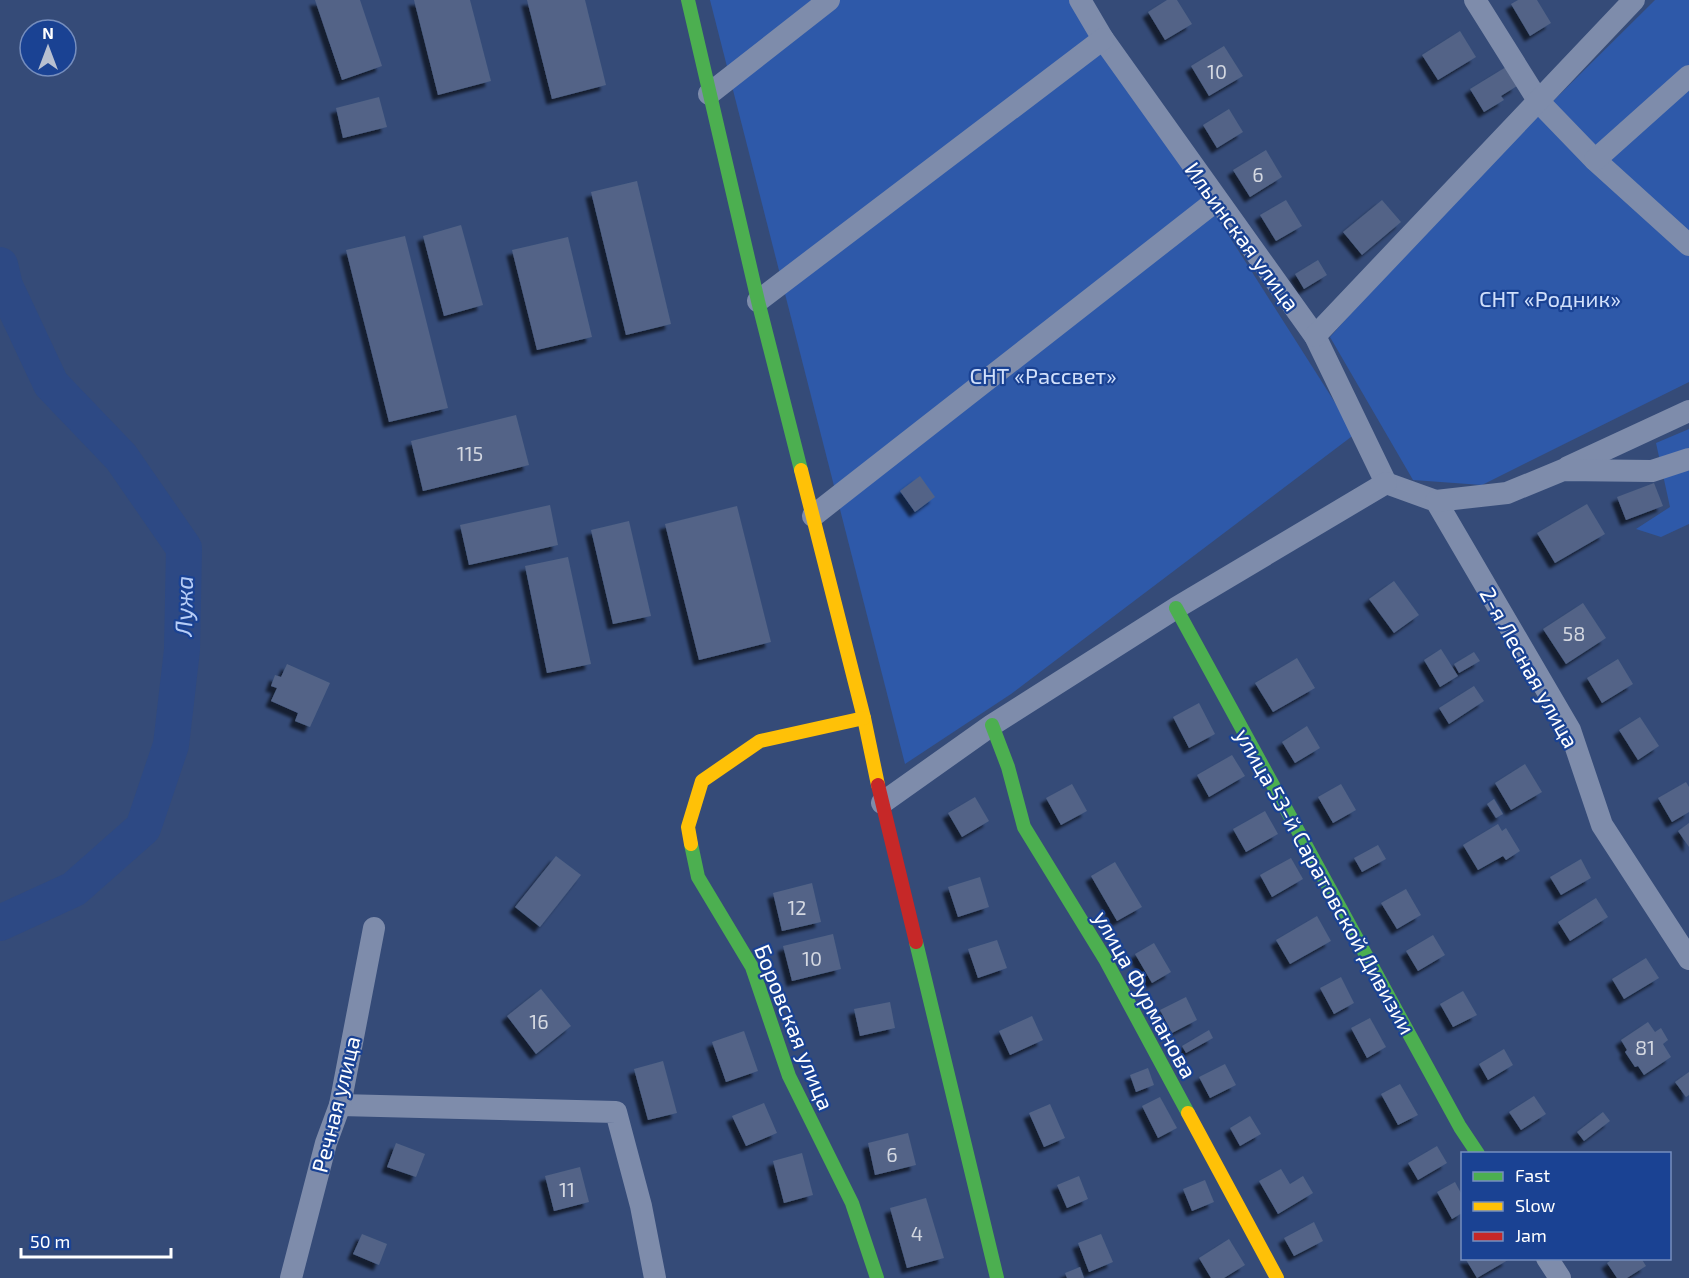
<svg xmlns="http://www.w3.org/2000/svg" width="1689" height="1278" viewBox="0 0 1689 1278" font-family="'Exo 2',sans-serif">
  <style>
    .green { fill: #2e59a9 }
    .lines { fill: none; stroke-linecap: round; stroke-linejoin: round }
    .river { stroke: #2d4984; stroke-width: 36 }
    .building { fill: #526487; filter: url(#shadow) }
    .street { stroke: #7e8cab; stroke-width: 22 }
    .fast { stroke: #4caf50; stroke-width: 14 }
    .slow { stroke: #ffc107; stroke-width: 14 }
    .jam { stroke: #c62828; stroke-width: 14 }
    .labels { text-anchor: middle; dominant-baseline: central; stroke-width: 4.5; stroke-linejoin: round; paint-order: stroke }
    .number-label { font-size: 20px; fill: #d4d8e1 }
    .street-label { font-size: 22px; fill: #fff; stroke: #1a4293 }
    .park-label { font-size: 22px; fill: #d1e0fb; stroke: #1a4293 }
    .water-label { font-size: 24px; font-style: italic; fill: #b7cdf6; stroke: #1a4293 }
  </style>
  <defs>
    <filter id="shadow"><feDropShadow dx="-5.5" dy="5.5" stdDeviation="1.5" flood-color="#0009"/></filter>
  </defs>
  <rect width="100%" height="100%" fill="#354b78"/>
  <g class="green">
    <path d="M710,0H1079L1355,434L1011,694L905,764Z"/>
    <path d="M1655,0H1689V382L1482,485L1413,480L1330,337L1440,213Z"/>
    <path d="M1689,429V524L1661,537L1636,529L1670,507L1656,443Z"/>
  </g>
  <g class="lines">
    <path class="river" d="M0,265L5,286L51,384L121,457L184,548L182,650L171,745L143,828L74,889L0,923"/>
  </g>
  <g class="building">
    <path d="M315,0H360L382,66L342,80Z"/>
    <path d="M414,0H470L491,81L438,95Z"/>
    <path d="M527,0H585L606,85L552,99Z"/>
    <path d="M1167,0H1177L1192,24L1165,40L1148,12Z"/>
    <path d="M1518,0H1537L1551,23L1530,36L1511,4Z"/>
    <path d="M1460,31L1476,57L1438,80L1422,55Z"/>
    <path d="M1224,46L1243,76L1209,96L1191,66Z"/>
    <path d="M1506,67L1517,86L1501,96L1504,100L1484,112L1470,89Z"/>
    <path d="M379,97L387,127L343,138L336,108Z"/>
    <path d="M1229,109L1243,132L1217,148L1203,125Z"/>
    <path d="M1266,150L1282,177L1250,197L1233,170Z"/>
    <path d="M637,181L671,324L626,335L591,192Z"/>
    <path d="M1286,200L1302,226L1276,241L1260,215Z"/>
    <path d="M1382,200L1401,222L1362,255L1343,232Z"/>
    <path d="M461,225L483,305L444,316L423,236Z"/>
    <path d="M405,236L448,408L389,422L346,250Z"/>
    <path d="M568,237L592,337L537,350L512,250Z"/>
    <path d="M1318,260L1327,275L1304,289L1295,274Z"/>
    <path d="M516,415L529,465L423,491L411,441Z"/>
    <path d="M920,476L935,497L915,512L900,491Z"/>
    <path d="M1654,483L1663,506L1626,520L1617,497Z"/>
    <path d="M1587,504L1605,534L1555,563L1537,533Z"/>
    <path d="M550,505L558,545L469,565L460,525Z"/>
    <path d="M737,506L771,642L699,660L665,524Z"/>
    <path d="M629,521L651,616L613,624L591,530Z"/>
    <path d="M568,557L591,664L547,673L525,566Z"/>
    <path d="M1394,581L1419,615L1394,633L1369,599Z"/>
    <path d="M1583,603L1606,638L1566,664L1543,629Z"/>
    <path d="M1441,649L1458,676L1440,687L1424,660Z"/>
    <path d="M1474,652L1480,661L1459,673L1454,664Z"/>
    <path d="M1297,658L1315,688L1273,712L1255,683Z"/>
    <path d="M1618,659L1633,684L1602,703L1587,678Z"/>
    <path d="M287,664L330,683L310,727L295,721L298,713L271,701L277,688L271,686L275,675L281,677Z"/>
    <path d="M1474,686L1484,701L1449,724L1439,708Z"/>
    <path d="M1199,703L1215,734L1189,748L1173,717Z"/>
    <path d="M1640,717L1659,746L1638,760L1619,730Z"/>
    <path d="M1307,726L1320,748L1295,763L1282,742Z"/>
    <path d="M1232,755L1245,776L1209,797L1197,775Z"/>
    <path d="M1525,764L1542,792L1511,810L1495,783Z"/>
    <path d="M1686,782L1689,787V812L1672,822L1658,798Z"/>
    <path d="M1072,784L1087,811L1061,825L1046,798Z"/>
    <path d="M1341,784L1356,810L1333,823L1318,797Z"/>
    <path d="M975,797L989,821L962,837L948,813Z"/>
    <path d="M1494,799L1503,814L1496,818L1487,804Z"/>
    <path d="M1265,811L1278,834L1246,852L1233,829Z"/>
    <path d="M1689,823V847L1678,831Z"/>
    <path d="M1498,824L1502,831L1506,828L1520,851L1506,860L1503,856L1478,870L1463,845Z"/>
    <path d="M1378,845L1386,859L1362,872L1354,858Z"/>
    <path d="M556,856L581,875L540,927L515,907Z"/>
    <path d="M1291,858L1303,879L1272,897L1260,875Z"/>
    <path d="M1581,859L1591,878L1561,895L1550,877Z"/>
    <path d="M1115,862L1142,907L1117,921L1091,876Z"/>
    <path d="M980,877L989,907L958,917L948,887Z"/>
    <path d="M812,883L821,922L782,931L773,893Z"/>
    <path d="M1406,889L1421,915L1397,929L1381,903Z"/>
    <path d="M1596,898L1608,917L1570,941L1558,922Z"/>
    <path d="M1317,916L1331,941L1290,964L1276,940Z"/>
    <path d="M833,934L841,969L792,981L783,946Z"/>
    <path d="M1433,935L1445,955L1418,971L1406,951Z"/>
    <path d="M997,940L1007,968L978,978L968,949Z"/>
    <path d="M1154,943L1171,972L1152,983L1135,954Z"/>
    <path d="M1646,958L1659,978L1624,999L1612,979Z"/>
    <path d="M1341,977L1354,1003L1334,1014L1320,988Z"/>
    <path d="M541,989L571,1026L536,1054L507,1016Z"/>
    <path d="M1463,991L1477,1015L1453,1027L1440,1004Z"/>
    <path d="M1186,997L1197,1020L1172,1033L1160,1010Z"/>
    <path d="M890,1002L895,1028L860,1036L854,1009Z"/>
    <path d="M1032,1016L1043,1040L1010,1055L999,1031Z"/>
    <path d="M1370,1018L1386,1047L1367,1058L1351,1028Z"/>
    <path d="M1648,1022L1655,1032L1661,1028L1668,1040L1663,1044L1671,1057L1644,1075L1638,1066L1635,1067L1625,1052L1627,1050L1621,1040Z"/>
    <path d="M1209,1030L1213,1038L1186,1053L1182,1046Z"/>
    <path d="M744,1031L758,1071L726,1082L712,1042Z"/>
    <path d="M1504,1049L1513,1065L1488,1080L1479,1064Z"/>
    <path d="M663,1061L677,1113L648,1120L634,1069Z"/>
    <path d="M1225,1064L1236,1085L1210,1098L1199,1077Z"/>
    <path d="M1148,1068L1154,1085L1136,1092L1130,1075Z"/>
    <path d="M1689,1072V1095L1686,1097L1675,1082Z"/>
    <path d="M1400,1084L1418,1115L1398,1125L1381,1094Z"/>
    <path d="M1534,1096L1546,1114L1521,1130L1509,1112Z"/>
    <path d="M1160,1097L1177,1128L1158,1138L1142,1106Z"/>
    <path d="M764,1103L777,1133L746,1146L732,1116Z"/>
    <path d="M1050,1104L1065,1138L1044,1147L1029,1113Z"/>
    <path d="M1603,1112L1610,1121L1584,1141L1577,1132Z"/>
    <path d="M1250,1116L1261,1134L1240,1146L1230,1128Z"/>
    <path d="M908,1133L916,1165L875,1175L868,1143Z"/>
    <path d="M396,1143L425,1154L416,1177L387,1167Z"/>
    <path d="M1437,1146L1447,1163L1418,1180L1408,1163Z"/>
    <path d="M802,1153L813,1195L784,1203L773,1161Z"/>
    <path d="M580,1167L589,1202L554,1211L545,1176Z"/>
    <path d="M1281,1169L1290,1184L1303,1176L1313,1193L1278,1214L1259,1181Z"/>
    <path d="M1079,1176L1088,1199L1067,1208L1057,1185Z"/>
    <path d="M1205,1180L1214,1202L1192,1211L1183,1189Z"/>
    <path d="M1455,1182L1462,1195V1213L1452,1219L1437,1192Z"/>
    <path d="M926,1198L944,1258L907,1268L890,1208Z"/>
    <path d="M1314,1222L1323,1241L1294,1256L1284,1238Z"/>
    <path d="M362,1234L387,1244L379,1265L353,1254Z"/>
    <path d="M1101,1234L1113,1262L1089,1272L1078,1243Z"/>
    <path d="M1229,1239L1245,1265L1224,1278H1211L1199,1258Z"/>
    <path d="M1465,1258H1507L1508,1260L1477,1278Z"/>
    <path d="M1614,1258H1641L1646,1266L1627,1278H1617L1607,1263Z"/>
    <path d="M1080,1267L1084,1278H1067L1065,1273Z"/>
  </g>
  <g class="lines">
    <g class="street">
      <path d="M1080,0L1103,39L1315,336L1386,483"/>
      <path d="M1475,0L1539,102L1595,160L1689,245"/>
      <path d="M709,94L829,0"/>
      <path d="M1595,160L1689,76"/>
      <path d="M758,301L1103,39"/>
      <path d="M1315,336L1634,0"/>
      <path d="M1568,467L1689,411"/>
      <path d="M1386,483L1436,501L1570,730L1602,825L1689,959"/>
      <path d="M1436,501L1507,493L1563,470L1652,471L1689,459"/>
      <path d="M813,516L1217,200"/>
      <path d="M882,803L992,725L1176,608L1386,483"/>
      <path d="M340,1105L616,1112L641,1206L655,1278"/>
      <path d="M1547,1258L1560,1278"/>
      <path d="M291,1278L326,1143L340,1105L374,928"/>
    </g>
    <g class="fast">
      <path d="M688,0L758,301L801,470"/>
      <path d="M1176,608L1460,1127L1478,1154"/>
      <path d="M992,725L1008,767L1024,827L1105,959L1188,1113"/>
      <path d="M691,844L698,877L752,967L789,1076L852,1203L877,1278"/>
      <path d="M916,942L997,1278"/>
    </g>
    <g class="slow">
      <path d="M801,470L864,718L878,785"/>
      <path d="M691,844L688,827L702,781L760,741L864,718"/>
      <path d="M1188,1113L1277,1278"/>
    </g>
    <path class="jam" d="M878,785L916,942"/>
  </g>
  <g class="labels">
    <g class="number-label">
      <text x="1217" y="71">10</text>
      <text x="1258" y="174">6</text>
      <text x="470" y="453">115</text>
      <text x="1574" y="633">58</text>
      <text x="797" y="907">12</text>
      <text x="812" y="958">10</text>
      <text x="539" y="1021">16</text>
      <text x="1645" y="1047">81</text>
      <text x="892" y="1154">6</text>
      <text x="567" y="1189">11</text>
      <text x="917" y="1233">4</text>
    </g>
    <g class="street-label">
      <text transform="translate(1243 236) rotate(54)">Ильинская улица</text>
      <text transform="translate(1530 667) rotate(61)">2-я Лесная улица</text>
      <text transform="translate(1326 881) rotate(61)">улица 53-й Саратовской Дивизии</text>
      <text transform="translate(1146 994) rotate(61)">улица Фурманова</text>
      <text transform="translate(795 1027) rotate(68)">Боровская улица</text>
      <text transform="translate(335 1104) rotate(-76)">Речная улица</text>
    </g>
    <g class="park-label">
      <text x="1550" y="298">СНТ «Родник»</text>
      <text x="1043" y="375">СНТ «Рассвет»</text>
    </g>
    <g class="water-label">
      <text transform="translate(183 606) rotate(-89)">Лужа</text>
    </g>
  </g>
  <rect x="1461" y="1152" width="210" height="108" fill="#1a4293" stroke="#768ebe" stroke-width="1.5"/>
  <rect x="1473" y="1172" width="30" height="9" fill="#4caf50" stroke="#768ebe" stroke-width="1.5"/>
  <text x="1515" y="1182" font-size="18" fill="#ffffff">Fast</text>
  <rect x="1473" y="1202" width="30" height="9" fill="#ffc107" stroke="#768ebe" stroke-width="1.5"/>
  <text x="1515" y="1212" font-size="18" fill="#ffffff">Slow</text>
  <rect x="1473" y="1232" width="30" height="9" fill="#c62828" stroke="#768ebe" stroke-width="1.5"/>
  <text x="1515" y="1242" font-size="18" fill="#ffffff">Jam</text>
  <g transform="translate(48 48)"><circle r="28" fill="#1a4293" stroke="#768ebe" stroke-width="1.5"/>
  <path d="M0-4.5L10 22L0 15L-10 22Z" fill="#b8c0d0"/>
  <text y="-9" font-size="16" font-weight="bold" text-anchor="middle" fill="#ffffff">N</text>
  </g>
  <path d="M21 1248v9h150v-9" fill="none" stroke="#ffffff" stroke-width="3"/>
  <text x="30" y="1248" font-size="18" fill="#ffffff" stroke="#1a4293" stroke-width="4.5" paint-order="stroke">50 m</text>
</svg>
